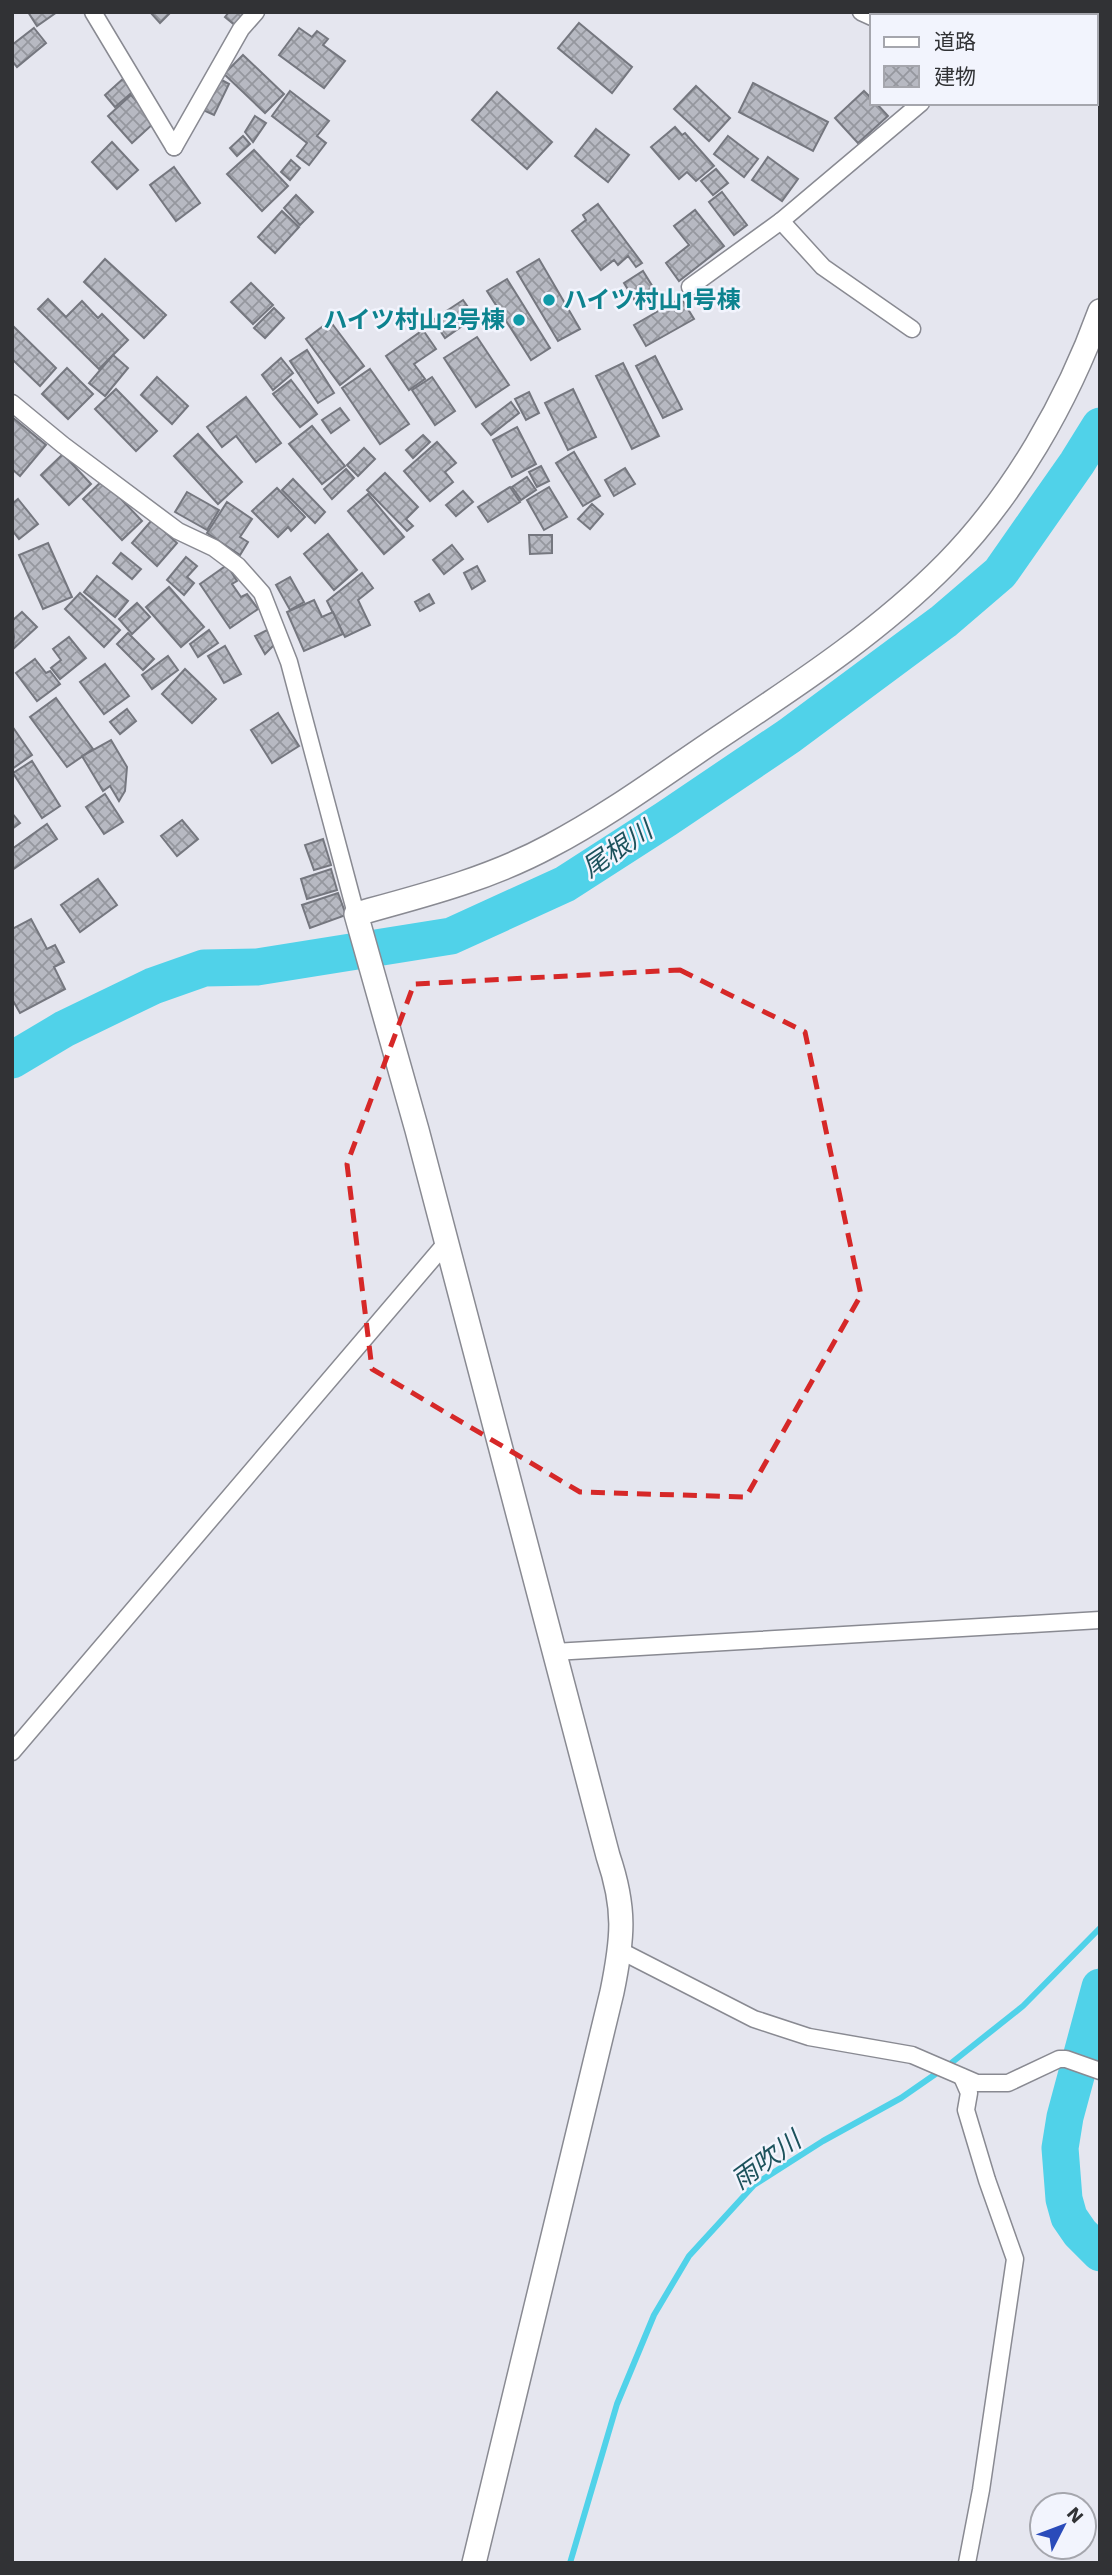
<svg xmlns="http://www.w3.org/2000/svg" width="1112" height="2575" viewBox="0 0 1112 2575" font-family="'Work Sans','Noto Sans JP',sans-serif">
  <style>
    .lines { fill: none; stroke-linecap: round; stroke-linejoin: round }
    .stream { stroke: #50d2e9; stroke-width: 6 }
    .river { stroke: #50d2e9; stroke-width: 37 }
    .building { fill: url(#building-cross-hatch); stroke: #75777f; stroke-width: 2 }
    .street-casing { stroke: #898a92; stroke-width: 19 }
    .secondary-casing { stroke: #898a92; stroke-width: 26 }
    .street { stroke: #fff; stroke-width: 16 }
    .secondary { stroke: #fff; stroke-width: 23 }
    .marked { fill: none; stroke: #d62828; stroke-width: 5; stroke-dasharray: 14 9; stroke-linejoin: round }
    .culture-dot { fill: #0f9aa8; stroke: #f2f4fd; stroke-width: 2.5 }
    .labels { text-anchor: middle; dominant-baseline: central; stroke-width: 5; stroke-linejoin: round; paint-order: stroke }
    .culture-label { font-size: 24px; font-weight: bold; fill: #0d838f; stroke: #f2f4fd; text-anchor: start }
    .water-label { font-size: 26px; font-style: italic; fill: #1c525c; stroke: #f2f4fd }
  </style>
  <defs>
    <pattern id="building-cross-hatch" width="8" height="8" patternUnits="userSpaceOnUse" patternTransform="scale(1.75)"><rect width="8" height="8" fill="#b7b9c2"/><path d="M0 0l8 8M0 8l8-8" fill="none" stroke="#95979e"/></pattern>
  </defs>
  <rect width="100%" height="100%" fill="#e5e6ef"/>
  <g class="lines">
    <g class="stream">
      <path d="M1007,12L1008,16"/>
      <path d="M570,2563L617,2404L654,2315L689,2256L754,2185L823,2141L901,2098L950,2064L1023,2006L1100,1928"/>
    </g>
    <g class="river">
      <path d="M12,1060L64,1029L153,986L204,968L257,967L451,936L565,884L666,819L789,736L944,621L1000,573L1077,463L1100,426"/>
      <path d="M1100,1987L1065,2117L1060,2148L1064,2199L1069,2217L1080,2233L1100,2253"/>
    </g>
  </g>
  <g class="building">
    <path d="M28,12H57L37,26Z"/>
    <path d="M150,12H171L160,23Z"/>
    <path d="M229,12H247L236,26L225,17Z"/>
    <path d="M579,23L632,67L612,93L558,48Z"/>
    <path d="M34,28L46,43L17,67L12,61V45Z"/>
    <path d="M299,28L312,37L317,31L328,39L323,45L345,61L324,88L279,55Z"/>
    <path d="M243,55L284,94L265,113L224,74Z"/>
    <path d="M124,78L135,90L115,107L105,95Z"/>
    <path d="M218,78L229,84L214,115L203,110Z"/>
    <path d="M753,83L828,122L813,151L739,112Z"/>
    <path d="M696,86L730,118L709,141L674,109Z"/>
    <path d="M290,91L329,121L317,136L326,143L309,165L297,156L307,143L272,116Z"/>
    <path d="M864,91L872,99V103H876L888,116L858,143L835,118Z"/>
    <path d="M497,92L552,142L527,169L472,120Z"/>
    <path d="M131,95L155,122L132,143L108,116Z"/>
    <path d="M255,116L266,123L253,142L245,132Z"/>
    <path d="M675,127L682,135L685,133L714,166L696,181L687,172L679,179L651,147Z"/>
    <path d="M596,129L629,155L608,182L575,156Z"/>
    <path d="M243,136L250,144L237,156L230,148Z"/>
    <path d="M728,136L758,159L744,177L714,154Z"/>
    <path d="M112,142L138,170L117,189L92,162Z"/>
    <path d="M254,150L288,186L262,211L227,174Z"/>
    <path d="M768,157L798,179L782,201L752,180Z"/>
    <path d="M291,160L300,168L290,180L281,172Z"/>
    <path d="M174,167L200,203L176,221L150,185Z"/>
    <path d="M716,169L728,183L713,195L701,181Z"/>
    <path d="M722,192L747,225L734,235L709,202Z"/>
    <path d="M296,195L313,212L300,225L284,208Z"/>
    <path d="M598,204L642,263L636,267L628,256L618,265L614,260L601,270L572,231L586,220L583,215Z"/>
    <path d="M695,210L724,246L679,281L666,263L689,245L674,226Z"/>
    <path d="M282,211L299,227L275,253L258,237Z"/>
    <path d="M105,259L166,315L144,338L84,282Z"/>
    <path d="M539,259L580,329L558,341L517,272Z"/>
    <path d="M643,271L656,292L637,304L624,283Z"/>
    <path d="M507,279L550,348L531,360L487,291Z"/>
    <path d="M251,283L273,305L253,324L231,302Z"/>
    <path d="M681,298L694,319L646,346L634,325Z"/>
    <path d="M48,299L66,317L82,301L98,318L102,314L128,340L99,369L38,309Z"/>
    <path d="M463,300L475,317L445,338L433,320Z"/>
    <path d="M274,308L284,318L265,338L254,328Z"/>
    <path d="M330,321L364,366L340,385L306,339Z"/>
    <path d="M12,325L56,368L40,386L12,359Z"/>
    <path d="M423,330L436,349L414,364L425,379L409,390L386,356Z"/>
    <path d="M477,337L509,385L476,407L444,358Z"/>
    <path d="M307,350L334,393L318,403L290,361Z"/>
    <path d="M113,355L128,368L105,396L89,383Z"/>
    <path d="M655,356L682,409L663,418L636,366Z"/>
    <path d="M281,358L293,373L273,390L262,375Z"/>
    <path d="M623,363L659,436L632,449L596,376Z"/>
    <path d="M67,368L93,394L68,419L42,394Z"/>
    <path d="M370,369L409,424L380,444L342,388Z"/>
    <path d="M157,377L188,406L172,424L141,395Z"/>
    <path d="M432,377L455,411L435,425L412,390Z"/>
    <path d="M291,380L317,414L300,427L273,394Z"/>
    <path d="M116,389L157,431L136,451L95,409Z"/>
    <path d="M573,389L596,437L568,450L545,403Z"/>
    <path d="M529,392L539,413L526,420L515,399Z"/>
    <path d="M246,397L281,443L256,462L236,436L222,447L207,427Z"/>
    <path d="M511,402L519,413L491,435L482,424Z"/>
    <path d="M340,408L349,420L331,433L322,420Z"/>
    <path d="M12,417L46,445L20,476L12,469Z"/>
    <path d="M312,426L345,466L322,484L289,444Z"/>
    <path d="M517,427L536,464L512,477L493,440Z"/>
    <path d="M198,434L242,482L218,504L174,456Z"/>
    <path d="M423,435L430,442L413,458L406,450Z"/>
    <path d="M437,442L456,463L445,472L453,482L430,501L404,471Z"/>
    <path d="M364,448L375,459L358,476L347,465Z"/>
    <path d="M574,452L600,496L583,506L556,463Z"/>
    <path d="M63,454L91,484L69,505L41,475Z"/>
    <path d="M541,466L549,481L537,487L529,472Z"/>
    <path d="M625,468L635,484L614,496L605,480Z"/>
    <path d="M346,469L354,478L332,499L324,489Z"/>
    <path d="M385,473L418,507L406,519L413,526L407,531L367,490Z"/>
    <path d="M527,477L536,490L521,500L512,487Z"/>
    <path d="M293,479L325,512L315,523L282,490Z"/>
    <path d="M103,480L142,521L122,540L83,499Z"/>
    <path d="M510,487L520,502L488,522L478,507Z"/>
    <path d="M549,487L567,517L544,530L527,500Z"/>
    <path d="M277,488L305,517L291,531L288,527L278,537L252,511Z"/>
    <path d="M463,491L473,502L456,516L446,505Z"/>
    <path d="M187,492L219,510L207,530L175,512Z"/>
    <path d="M368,494L404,537L384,554L348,511Z"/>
    <path d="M18,499L38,524L19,539L12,530V504Z"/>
    <path d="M227,502L252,519L240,537L248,542L240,555L207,533Z"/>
    <path d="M592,504L603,514L590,529L578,519Z"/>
    <path d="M152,520L177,543L157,566L132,543Z"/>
    <path d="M328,534L357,570L334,590L304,554Z"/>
    <path d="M529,535H552V553L530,554Z"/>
    <path d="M48,543L72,597L43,609L19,555Z"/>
    <path d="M452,545L463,559L444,574L433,560Z"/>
    <path d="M121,553L141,569L132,579L113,563Z"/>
    <path d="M186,557L197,566L187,577L194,583L184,595L167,580Z"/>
    <path d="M227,565L237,581L232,584L241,597L247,594L258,609L230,628L200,584Z"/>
    <path d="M477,566L485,581L472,589L464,573Z"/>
    <path d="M362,573L373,588L358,600L370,625L345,637L327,601Z"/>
    <path d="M97,576L128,601L115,617L84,592Z"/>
    <path d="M290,577L304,602L290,610L276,585Z"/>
    <path d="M169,587L204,627L181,647L146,607Z"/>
    <path d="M80,593L120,630L104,647L65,609Z"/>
    <path d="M429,594L434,603L420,611L415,602Z"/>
    <path d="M314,600L322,617L333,612L343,634L304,651L287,612Z"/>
    <path d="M137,603L150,617L132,634L119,619Z"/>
    <path d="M22,612L37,627L12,650L14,637L12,621Z"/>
    <path d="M209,630L218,643L198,657L190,644Z"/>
    <path d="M267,630L274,645L265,654L255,636Z"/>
    <path d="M128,633L154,659L143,670L117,644Z"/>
    <path d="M69,637L86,658L60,679L51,668L61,660L53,649Z"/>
    <path d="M225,646L241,674L224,683L208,656Z"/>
    <path d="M168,656L178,670L152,689L142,675Z"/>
    <path d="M35,659L46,673L50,671L60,684L37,701L16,673Z"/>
    <path d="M105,664L129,696L104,714L80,682Z"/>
    <path d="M185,669L216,699L192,723L162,694Z"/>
    <path d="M56,698L93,749L67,767L30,717Z"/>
    <path d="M127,709L136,721L120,734L110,722Z"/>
    <path d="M278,713L299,746L272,763L251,730Z"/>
    <path d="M12,726L32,755L12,769Z"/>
    <path d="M111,740L127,767L125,791L119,801L110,786L103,791L82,756Z"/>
    <path d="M32,761L60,806L42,818L13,773Z"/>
    <path d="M105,794L123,822L104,834L86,807Z"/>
    <path d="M12,813L20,823L12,829Z"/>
    <path d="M182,820L198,839L177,856L161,836Z"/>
    <path d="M47,824L57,839L12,870V849Z"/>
    <path d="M323,839L331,865L314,870L305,845Z"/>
    <path d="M331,869L337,890L307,899L301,879Z"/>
    <path d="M98,879L117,905L80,932L61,905Z"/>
    <path d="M338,893L346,915L310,928L302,905Z"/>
    <path d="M31,919L47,949L55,945L64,962L54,967L65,989L20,1013L12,999V929Z"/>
  </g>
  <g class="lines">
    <g class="street-casing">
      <g id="street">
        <path d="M93,12L174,147"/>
        <path d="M861,12L872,17"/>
        <path d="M998,12V16"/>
        <path d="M174,147L241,29L256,12"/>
        <path d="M781,221L823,267L912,329"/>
        <path d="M690,287L781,221L921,103"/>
        <path d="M12,403L63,445L178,531L214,548L238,566L262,593L289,662L356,914"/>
        <path d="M554,1652L1100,1620"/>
        <path d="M12,1752L446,1243"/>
        <path d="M621,1951L754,2019L809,2037L912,2055L977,2083H1008L1059,2059H1066L1100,2071"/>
        <path d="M962,2077L969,2093L966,2110L987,2180L1015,2259L981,2490L967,2563"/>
      </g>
    </g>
    <g class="secondary-casing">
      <g id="secondary">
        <path d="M1096,55H1100"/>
        <path d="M474,2563L612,1992C623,1938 626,1909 608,1856L417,1130L356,914C422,896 489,879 550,846C611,814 667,772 724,734C802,682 881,630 947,563C1014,495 1068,400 1100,311"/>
      </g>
    </g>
    <use href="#street" class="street"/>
    <use href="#secondary" class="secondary"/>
  </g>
  <path class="marked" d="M680,970L805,1032L861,1295L746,1497L580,1492L372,1369L347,1164L414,984Z"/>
  <g class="culture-dot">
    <circle cx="549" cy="300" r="7"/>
    <circle cx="519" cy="320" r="7"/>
  </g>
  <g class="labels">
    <g class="culture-label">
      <text x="563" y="300">ハイツ村山1号棟</text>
      <text x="505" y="320" text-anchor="end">ハイツ村山2号棟</text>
    </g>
    <g class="water-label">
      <text transform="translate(617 849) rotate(-34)">尾根川</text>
      <text transform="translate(766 2160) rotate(-36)">雨吹川</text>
    </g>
  </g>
  <rect width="1112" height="2575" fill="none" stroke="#313235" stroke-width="28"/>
  <rect x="870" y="14" width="228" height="91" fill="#f2f4fd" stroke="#a5a6ad" stroke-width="2"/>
  <rect x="884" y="37" width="35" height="10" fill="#ffffff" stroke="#a5a6ad" stroke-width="2"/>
  <text x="934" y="49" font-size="21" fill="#313235">道路</text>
  <rect x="884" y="66" width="35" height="21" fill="url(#building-cross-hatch)" stroke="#a5a6ad" stroke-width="2"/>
  <text x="934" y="84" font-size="21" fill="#313235">建物</text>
  <g transform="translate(1063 2526) rotate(48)"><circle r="33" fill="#f2f4fd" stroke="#a5a6ad" stroke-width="2"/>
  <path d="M0-5L12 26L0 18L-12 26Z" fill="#2a4bba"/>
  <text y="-10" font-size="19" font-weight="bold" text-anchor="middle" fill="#313235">N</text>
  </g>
</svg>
